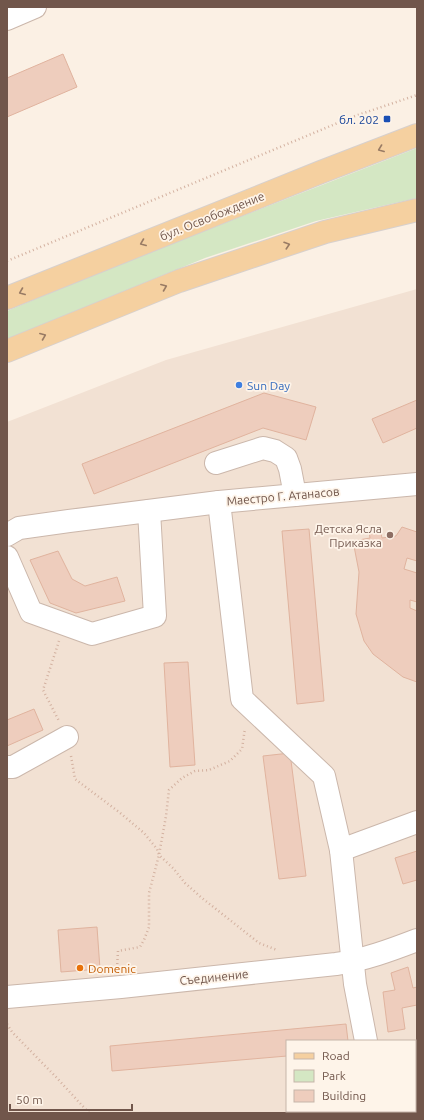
<svg xmlns="http://www.w3.org/2000/svg" width="424" height="1120" viewBox="0 0 424 1120" font-family="Ubuntu,sans-serif">
  <style>
    .residential { fill: #f2e1d3; fill-rule: evenodd }
    .green { fill: #d4e7c3 }
    .building { fill: #eecdbd; stroke: #e0b39e }
    .lines { fill: none; stroke-linecap: round; stroke-linejoin: round }
    .minor-casing { stroke: #cbb7ab; stroke-width: 24 }
    .major-casing { stroke: #d7d0cd; stroke-width: 24 }
    .path { stroke: #d3b1a0; stroke-width: 2.5; stroke-dasharray: 1 3; stroke-linecap: butt }
    .minor { stroke: #fff; stroke-width: 22 }
    .major { stroke: #f5d0a0; stroke-width: 22 }
    .oneway { stroke: #997b64 }
    .transit-dot { fill: #1a4fb4; stroke: #fef4e9; stroke-width: 1.5 }
    .shop-dot { fill: #3f7fe0; stroke: #fef4e9; stroke-width: 1.5 }
    .education-dot { fill: #8d6e63; stroke: #fef4e9; stroke-width: 1.5 }
    .food-dot { fill: #e8710a; stroke: #fef4e9; stroke-width: 1.5 }
    .labels { text-anchor: middle; dominant-baseline: central; stroke-width: 3.5; stroke-linejoin: round; paint-order: stroke }
    .transit-label { font-size: 12px; fill: #164399; stroke: #fef4e9; text-anchor: end }
    .street-label { font-size: 12px; fill: #71564b; stroke: #fef4e9 }
    .shop-label { font-size: 12px; fill: #366cbe; stroke: #fef4e9; text-anchor: start }
    .education-label { font-size: 12px; fill: #785e54; stroke: #fef4e9; text-anchor: end }
    .food-label { font-size: 12px; fill: #c56008; stroke: #fef4e9; text-anchor: start }
  </style>
  <rect width="100%" height="100%" fill="#fbf0e4"/>
  <path class="residential" d="M417,289V1113H7V422L166,360ZM287,1041H415V1111H287Z"/>
  <path class="green" d="M417,148V198L316,221L205,258L7,339V311L127,261Z"/>
  <g class="building">
    <path d="M63,54L77,87L7,117V78Z"/>
    <path d="M264,393L316,407L306,440L263,428L94,494L82,464Z"/>
    <path d="M417,400V428L383,443L372,419Z"/>
    <path d="M402,527L417,532V561L407,558L404,569L417,573V602L410,600V608L417,611V682L403,677L373,654L364,641L356,614L359,572L353,541L370,538L369,531L380,529L382,538L396,536Z"/>
    <path d="M309,529L324,701L297,704L282,531Z"/>
    <path d="M58,551L72,579L85,586L117,577L125,601L76,613L50,603L30,560Z"/>
    <path d="M188,662L195,765L170,767L164,663Z"/>
    <path d="M34,709L43,730L7,746V720Z"/>
    <path d="M290,753L306,876L279,879L263,756Z"/>
    <path d="M417,851V880L403,884L395,858Z"/>
    <path d="M97,927L100,969L61,972L58,930Z"/>
    <path d="M408,967L413,988L417,987V1005L402,1008L405,1029L388,1032L383,992L395,990L391,973Z"/>
    <path d="M346,1024L348,1041H287V1056L112,1071L110,1046Z"/>
    <path d="M417,1079V1113H392V1111H415V1080Z"/>
    <rect x="325" y="1111" width="30" height="2"/>
  </g>
  <g class="lines">
    <g class="minor-casing">
      <g id="minor">
        <path d="M7,19L35,7"/>
        <path d="M216,463L263,448L275,451L286,458L290,469L295,495"/>
        <path d="M219,502L242,699L324,776L341,850L355,984L366,1041"/>
        <path d="M7,535L19,528L69,521L219,502L417,484"/>
        <path d="M7,557L31,612L92,634L155,616L149,511"/>
        <path d="M7,767H13L67,737"/>
        <path d="M341,850L417,822"/>
        <path d="M7,997L121,987L336,964C364,960 391,950 417,940"/>
        <path d="M379,1111V1113"/>
      </g>
    </g>
    <g class="major-casing">
      <g id="major">
        <path d="M7,298L321,172L417,135"/>
        <path d="M7,351L179,281L325,232L417,210"/>
      </g>
    </g>
    <g class="path">
      <path d="M7,261L352,117L417,95"/>
      <path d="M59,641L43,690L59,721"/>
      <path d="M71,756L75,779L119,812L144,833L157,849L159,855L173,868L185,883L202,898L259,943L277,950"/>
      <path d="M117,968L118,951L140,947L144,940L149,927V893L159,855L166,816L169,790L182,778L195,771L209,770L230,761L242,749L245,728"/>
      <path d="M7,1024L12,1032L56,1077L89,1113"/>
    </g>
    <use href="#minor" class="minor"/>
    <use href="#major" class="major"/>
  </g>
  <defs><path id="oneway-chevron" d="M-2-3.5L2.5 0L-2 3.5" fill="none" stroke-width="1.6" stroke-linecap="round" stroke-linejoin="round"/></defs>
  <g class="oneway">
    <use href="#oneway-chevron" transform="translate(381 149) rotate(159)"/>
    <use href="#oneway-chevron" transform="translate(143 243) rotate(158)"/>
    <use href="#oneway-chevron" transform="translate(287 245) rotate(-18)"/>
    <use href="#oneway-chevron" transform="translate(164 287) rotate(-22)"/>
    <use href="#oneway-chevron" transform="translate(22 292) rotate(158)"/>
    <use href="#oneway-chevron" transform="translate(43 336) rotate(-22)"/>
  </g>
  <rect class="transit-dot" x="383" y="115" width="8" height="8" rx="2"/>
  <circle class="shop-dot" cx="239" cy="385" r="4"/>
  <circle class="education-dot" cx="390" cy="535" r="4"/>
  <circle class="food-dot" cx="80" cy="968" r="4"/>
  <g class="labels">
    <g class="transit-label">
      <text x="379" y="119">бл. 202</text>
    </g>
    <g class="street-label">
      <text transform="translate(212 216) rotate(-22)">бул. Освобождение</text>
      <text transform="translate(283 496) rotate(-5)">Маестро Г. Атанасов</text>
      <text transform="translate(214 977) rotate(-6)">Съединение</text>
    </g>
    <g class="shop-label">
      <text x="247" y="385">Sun Day</text>
    </g>
    <g class="education-label">
      <text x="382" y="528">Детска Ясла<tspan x="382" dy="14">Приказка</tspan></text>
    </g>
    <g class="food-label">
      <text x="88" y="968">Domenic</text>
    </g>
  </g>
  <rect width="424" height="1120" fill="none" stroke="#71564b" stroke-width="16"/>
  <rect x="286" y="1040" width="130" height="72" fill="#fef4e9" stroke="#c6b5aa"/>
  <rect x="294" y="1053" width="20" height="6" fill="#f5d0a0" stroke="#c6b5aa"/>
  <text x="322" y="1060" font-size="12" fill="#71564b">Road</text>
  <rect x="294" y="1070" width="20" height="12" fill="#d4e7c3" stroke="#c6b5aa"/>
  <text x="322" y="1080" font-size="12" fill="#71564b">Park</text>
  <rect x="294" y="1090" width="20" height="12" fill="#eecdbd" stroke="#c6b5aa"/>
  <text x="322" y="1100" font-size="12" fill="#71564b">Building</text>
  <path d="M10 1104v6h122v-6" fill="none" stroke="#71564b" stroke-width="2"/>
  <text x="16" y="1104" font-size="12" fill="#71564b" stroke="#fef4e9" stroke-width="3" paint-order="stroke">50 m</text>
</svg>
